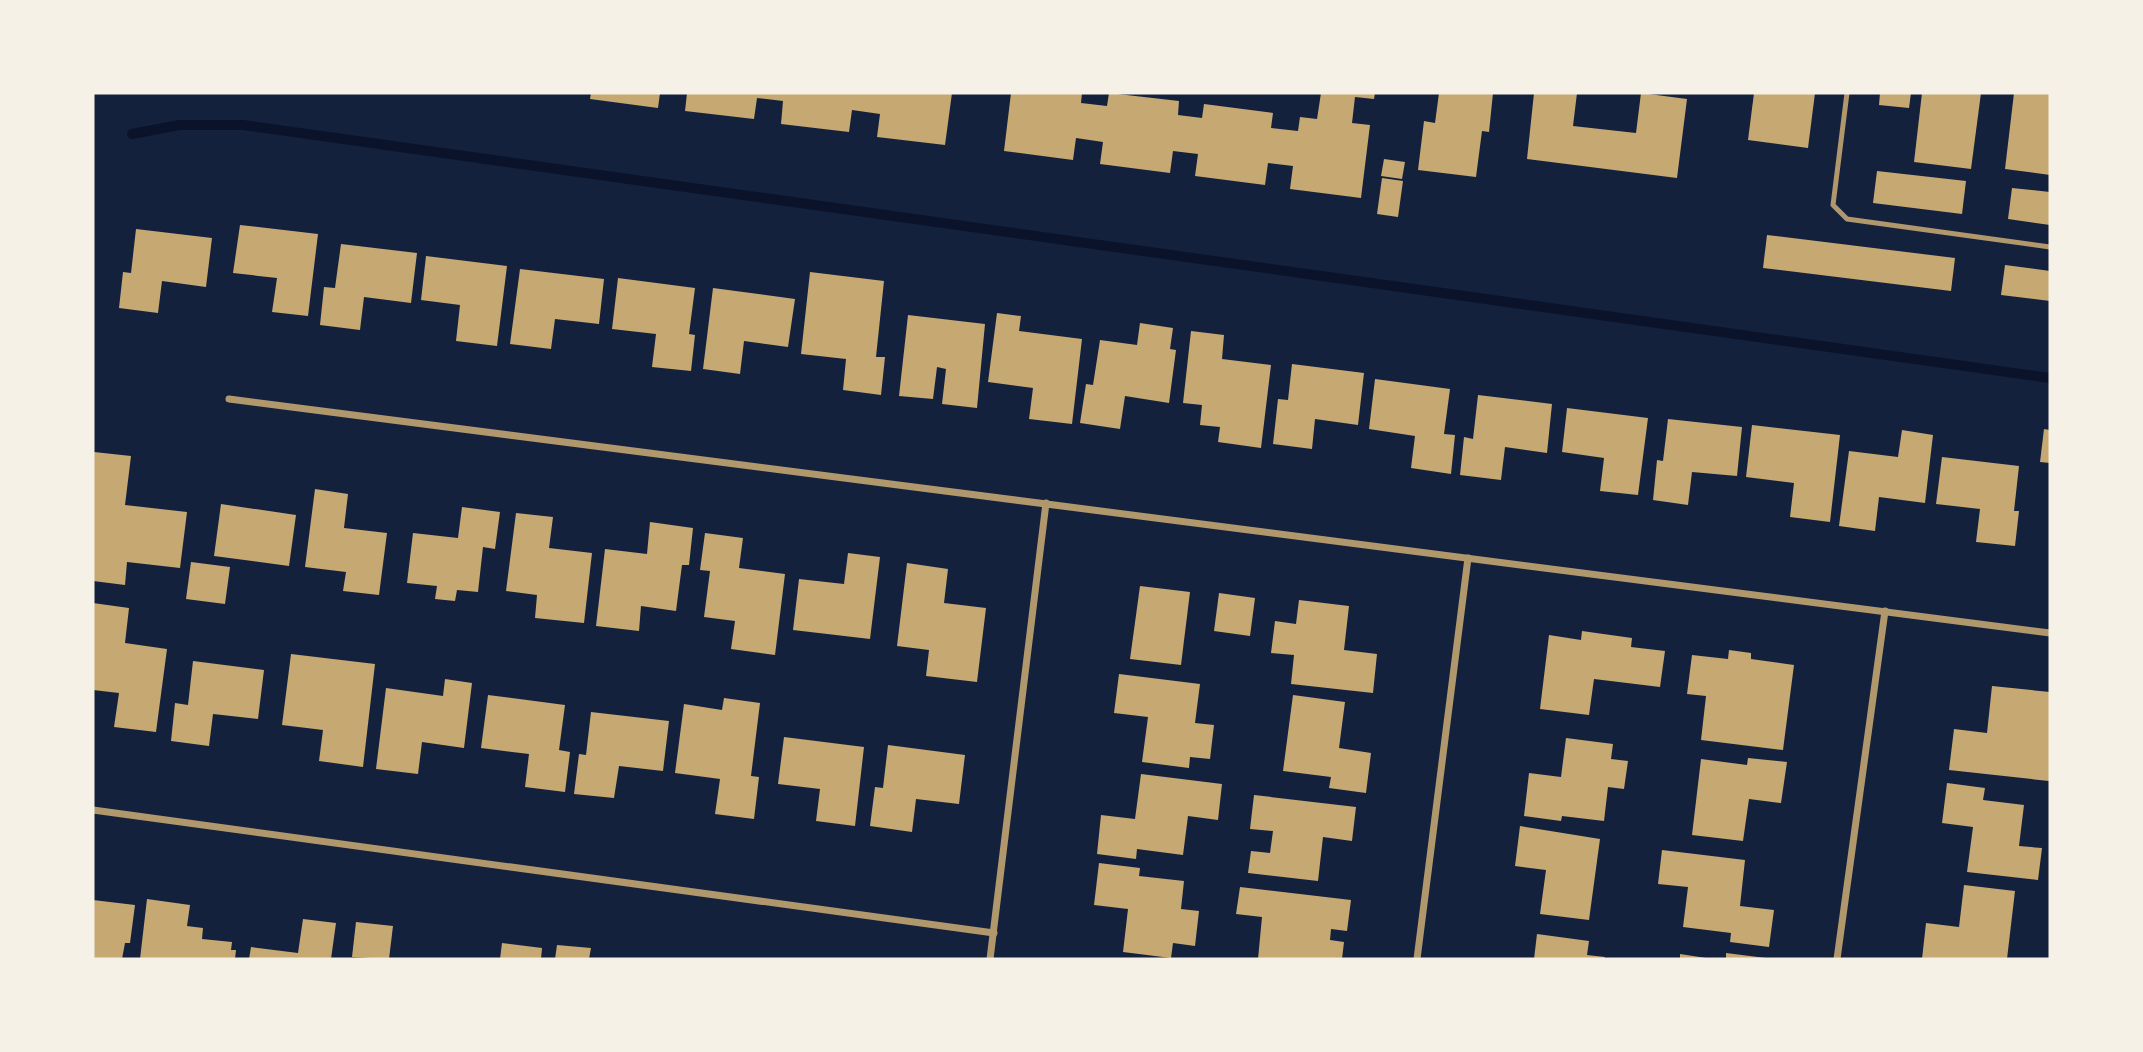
<svg xmlns="http://www.w3.org/2000/svg" width="2143" height="1052" viewBox="0 0 2143 1052" font-family="'Sofia Sans Condensed',sans-serif">
  <style>
    .lines { fill: none; stroke-linecap: round; stroke-linejoin: round }
    .stream { stroke: #0b132b; stroke-width: 10 }
    .building { fill: #c6a872 }
    .service { stroke: #b1986c; stroke-width: 5 }
    .minor { stroke: #b1986c; stroke-width: 7 }
  </style>
  <rect width="100%" height="100%" fill="#14213d"/>
  <g class="lines">
    <path class="stream" d="M132,134L179,125H243L2050,378"/>
  </g>
  <g class="building">
    <path d="M591,93H660L658,108L590,99Z"/>
    <path d="M687,93H952L945,145L877,137L880,114L852,110L849,132L781,124L783,101L757,98L754,119L685,111Z"/>
    <path d="M1011,93H1082L1081,103L1107,106L1109,93L1179,101L1178,115L1202,118L1204,104L1273,113L1271,128L1298,131L1300,117L1317,119L1321,93H1375L1374,99L1355,97L1352,123L1370,125L1361,198L1290,189L1293,166L1268,163L1265,185L1195,176L1198,154L1173,151L1170,173L1100,164L1103,142L1076,138L1073,160L1004,151Z"/>
    <path d="M1439,93H1493L1489,132L1482,131L1476,177L1418,170L1424,121L1435,123Z"/>
    <path d="M1534,93H1577L1573,126L1636,133L1641,93L1687,99L1677,178L1527,159Z"/>
    <path d="M1754,93H1815L1808,148L1748,140Z"/>
    <path d="M1880,93H1911L1909,108L1879,105Z"/>
    <path d="M1922,93H1981L1971,169L1914,162Z"/>
    <path d="M2014,93H2050V175L2005,169Z"/>
    <path d="M1384,159L1405,162L1402,179L1381,176Z"/>
    <path d="M1877,171L1966,181L1962,214L1873,203Z"/>
    <path d="M1382,178L1403,181L1398,217L1377,214Z"/>
    <path d="M2012,188L2050,192V225L2008,219Z"/>
    <path d="M240,225L318,234L308,316L272,312L277,278L233,273Z"/>
    <path d="M136,229L212,238L206,287L162,281L158,313L119,308L123,272L131,273Z"/>
    <path d="M1767,235L1955,258L1951,291L1763,268Z"/>
    <path d="M341,244L417,253L411,303L364,297L360,330L320,325L324,287L335,288Z"/>
    <path d="M426,256L507,266L497,346L456,341L460,305L421,300Z"/>
    <path d="M2005,265L2050,271V301L2001,295Z"/>
    <path d="M520,269L604,279L599,324L555,319L551,349L510,344Z"/>
    <path d="M810,272L884,281L876,357H885L881,395L843,390L846,359L801,354Z"/>
    <path d="M618,278L695,288L689,334L695,335L691,371L652,367L656,334L612,329Z"/>
    <path d="M713,288L795,299L788,347L744,341L740,374L703,369Z"/>
    <path d="M997,313L1021,316L1019,331L1082,339L1072,424L1029,419L1033,388L988,382Z"/>
    <path d="M908,315L985,324L977,408L942,404L946,369L937,367L933,399L899,396Z"/>
    <path d="M1140,323L1173,328L1170,349L1176,350L1169,403L1125,396L1120,429L1080,423L1086,384L1093,385L1100,340L1137,345Z"/>
    <path d="M1191,331L1224,335L1222,359L1271,365L1261,448L1218,442L1220,427L1200,425L1202,405L1183,403Z"/>
    <path d="M1292,364L1364,373L1358,425L1315,419L1312,449L1273,444L1278,399L1288,400Z"/>
    <path d="M1375,379L1450,389L1444,434L1455,435L1451,474L1411,468L1415,436L1369,429Z"/>
    <path d="M1478,395L1552,404L1547,453L1505,447L1501,480L1460,475L1464,437L1473,439Z"/>
    <path d="M1567,408L1648,418L1638,495L1600,491L1604,458L1562,452Z"/>
    <path d="M1668,419L1742,427L1737,476L1692,472L1688,505L1653,500L1657,460L1663,461Z"/>
    <path d="M1752,425L1840,435L1830,522L1790,517L1794,483L1746,477Z"/>
    <path d="M2044,429L2050,430V463L2040,462Z"/>
    <path d="M1902,430L1933,435L1925,503L1879,497L1875,531L1839,526L1849,451L1898,457Z"/>
    <path d="M94,452L131,456L125,505L187,512L180,568L127,562L125,585L93,581Z"/>
    <path d="M1942,457L2019,466L2014,511H2019L2015,546L1976,542L1980,509L1936,504Z"/>
    <path d="M315,489L348,494L344,528L387,533L379,595L343,591L346,572L305,567Z"/>
    <path d="M221,504L296,515L289,566L214,556Z"/>
    <path d="M462,507L500,512L495,549L483,547L478,592L457,590L455,601L435,599L437,586L407,583L413,533L458,538Z"/>
    <path d="M516,513L553,517L549,548L592,553L584,623L535,618L537,595L506,591Z"/>
    <path d="M650,522L693,528L689,565H682L676,611L641,606L639,631L596,626L605,549L647,554Z"/>
    <path d="M705,533L743,538L739,568L785,574L775,655L731,649L735,621L704,617L710,571L700,570Z"/>
    <path d="M848,553L880,557L870,639L793,630L799,579L844,584Z"/>
    <path d="M191,562L230,567L225,604L186,599Z"/>
    <path d="M907,563L948,569L944,603L986,608L977,682L926,676L929,650L897,646Z"/>
    <path d="M1140,586L1190,592L1181,665L1130,659Z"/>
    <path d="M1219,593L1255,598L1250,636L1214,631Z"/>
    <path d="M1299,600L1349,606L1344,650L1377,654L1373,693L1291,684L1294,655L1271,653L1275,621L1296,624Z"/>
    <path d="M93,603L129,608L125,643L167,649L156,732L114,727L119,693L93,690Z"/>
    <path d="M1582,631L1632,638L1631,647L1665,651L1660,687L1594,679L1589,715L1540,709L1549,635L1581,640Z"/>
    <path d="M1729,650L1751,653V659L1794,665L1783,750L1701,740L1706,696L1687,694L1692,655L1728,659Z"/>
    <path d="M291,654L375,664L363,767L319,761L323,730L282,725Z"/>
    <path d="M193,661L264,670L258,719L213,714L209,746L171,741L175,703L188,705Z"/>
    <path d="M1119,674L1200,684L1195,723L1214,725L1210,759L1190,757L1189,768L1142,762L1148,717L1114,713Z"/>
    <path d="M445,679L472,683L464,748L422,742L418,774L376,769L386,688L443,696Z"/>
    <path d="M1992,686L2050,692L2049,781L1949,770L1954,729L1987,733Z"/>
    <path d="M488,695L565,705L559,750L570,752L565,792L525,787L529,754L481,748Z"/>
    <path d="M1293,695L1345,702L1339,748L1371,753L1366,793L1329,788L1331,777L1283,771Z"/>
    <path d="M724,698L760,703L751,776L759,777L754,819L715,814L720,779L675,773L684,704L722,710Z"/>
    <path d="M591,712L669,721L663,771L619,766L614,798L574,794L579,754L586,755Z"/>
    <path d="M784,737L864,747L855,826L816,821L820,789L778,784Z"/>
    <path d="M1566,738L1613,744L1611,759L1628,761L1624,789L1608,787L1604,821L1562,816L1561,821L1524,816L1529,773L1561,777Z"/>
    <path d="M888,745L965,755L959,804L916,799L912,832L870,826L875,787L883,788Z"/>
    <path d="M1748,758L1787,762L1781,803L1749,799L1743,841L1692,835L1701,759L1747,765Z"/>
    <path d="M1141,774L1222,784L1218,820L1188,816L1183,855L1137,849L1136,859L1097,854L1101,815L1135,819Z"/>
    <path d="M1947,783L1985,788L1983,800L2024,805L2019,846L2042,848L2038,880L1967,872L1973,827L1942,823Z"/>
    <path d="M1254,795L1356,807L1352,841L1323,837L1318,881L1248,873L1251,851L1270,853L1273,831L1250,829Z"/>
    <path d="M1520,826L1600,839L1589,920L1540,914L1546,870L1515,866Z"/>
    <path d="M1662,850L1745,860L1740,906L1774,910L1769,947L1730,942L1731,933L1683,927L1688,887L1658,884Z"/>
    <path d="M1099,863L1140,868L1139,876L1184,881L1181,909L1199,911L1195,946L1173,943L1171,958L1123,952L1128,909L1094,905Z"/>
    <path d="M1964,885L2015,891L2007,959H1922L1926,923L1959,927Z"/>
    <path d="M1240,887L1351,900L1347,931L1331,929L1330,940L1344,942L1342,959H1258L1262,917L1236,914Z"/>
    <path d="M147,899L190,905L187,926L203,928L202,939L232,942L231,950H236L235,959H140Z"/>
    <path d="M93,900L135,905L130,943H125L122,959H93Z"/>
    <path d="M303,919L336,923L331,959H249L251,947L298,953Z"/>
    <path d="M356,922L393,926L389,959L352,957Z"/>
    <path d="M1537,934L1589,941L1587,955L1605,957L1604,959H1534Z"/>
    <path d="M502,943L542,948L541,959H500Z"/>
    <path d="M557,945L591,948L589,959H555Z"/>
    <path d="M1726,953L1766,958V959H1726Z"/>
    <path d="M1680,954L1706,958V959H1680Z"/>
  </g>
  <g class="lines">
    <path class="service" d="M1847,93L1833,205L1847,219L2050,247"/>
    <g class="minor">
      <path d="M229,399L2050,633"/>
      <path d="M93,810L994,933"/>
      <path d="M990,959L1046,503"/>
      <path d="M1417,959L1468,558"/>
      <path d="M1837,959L1885,611"/>
    </g>
  </g>
  <rect width="2143" height="1052" fill="none" stroke="#f6f1e7" stroke-width="189"/>
</svg>
